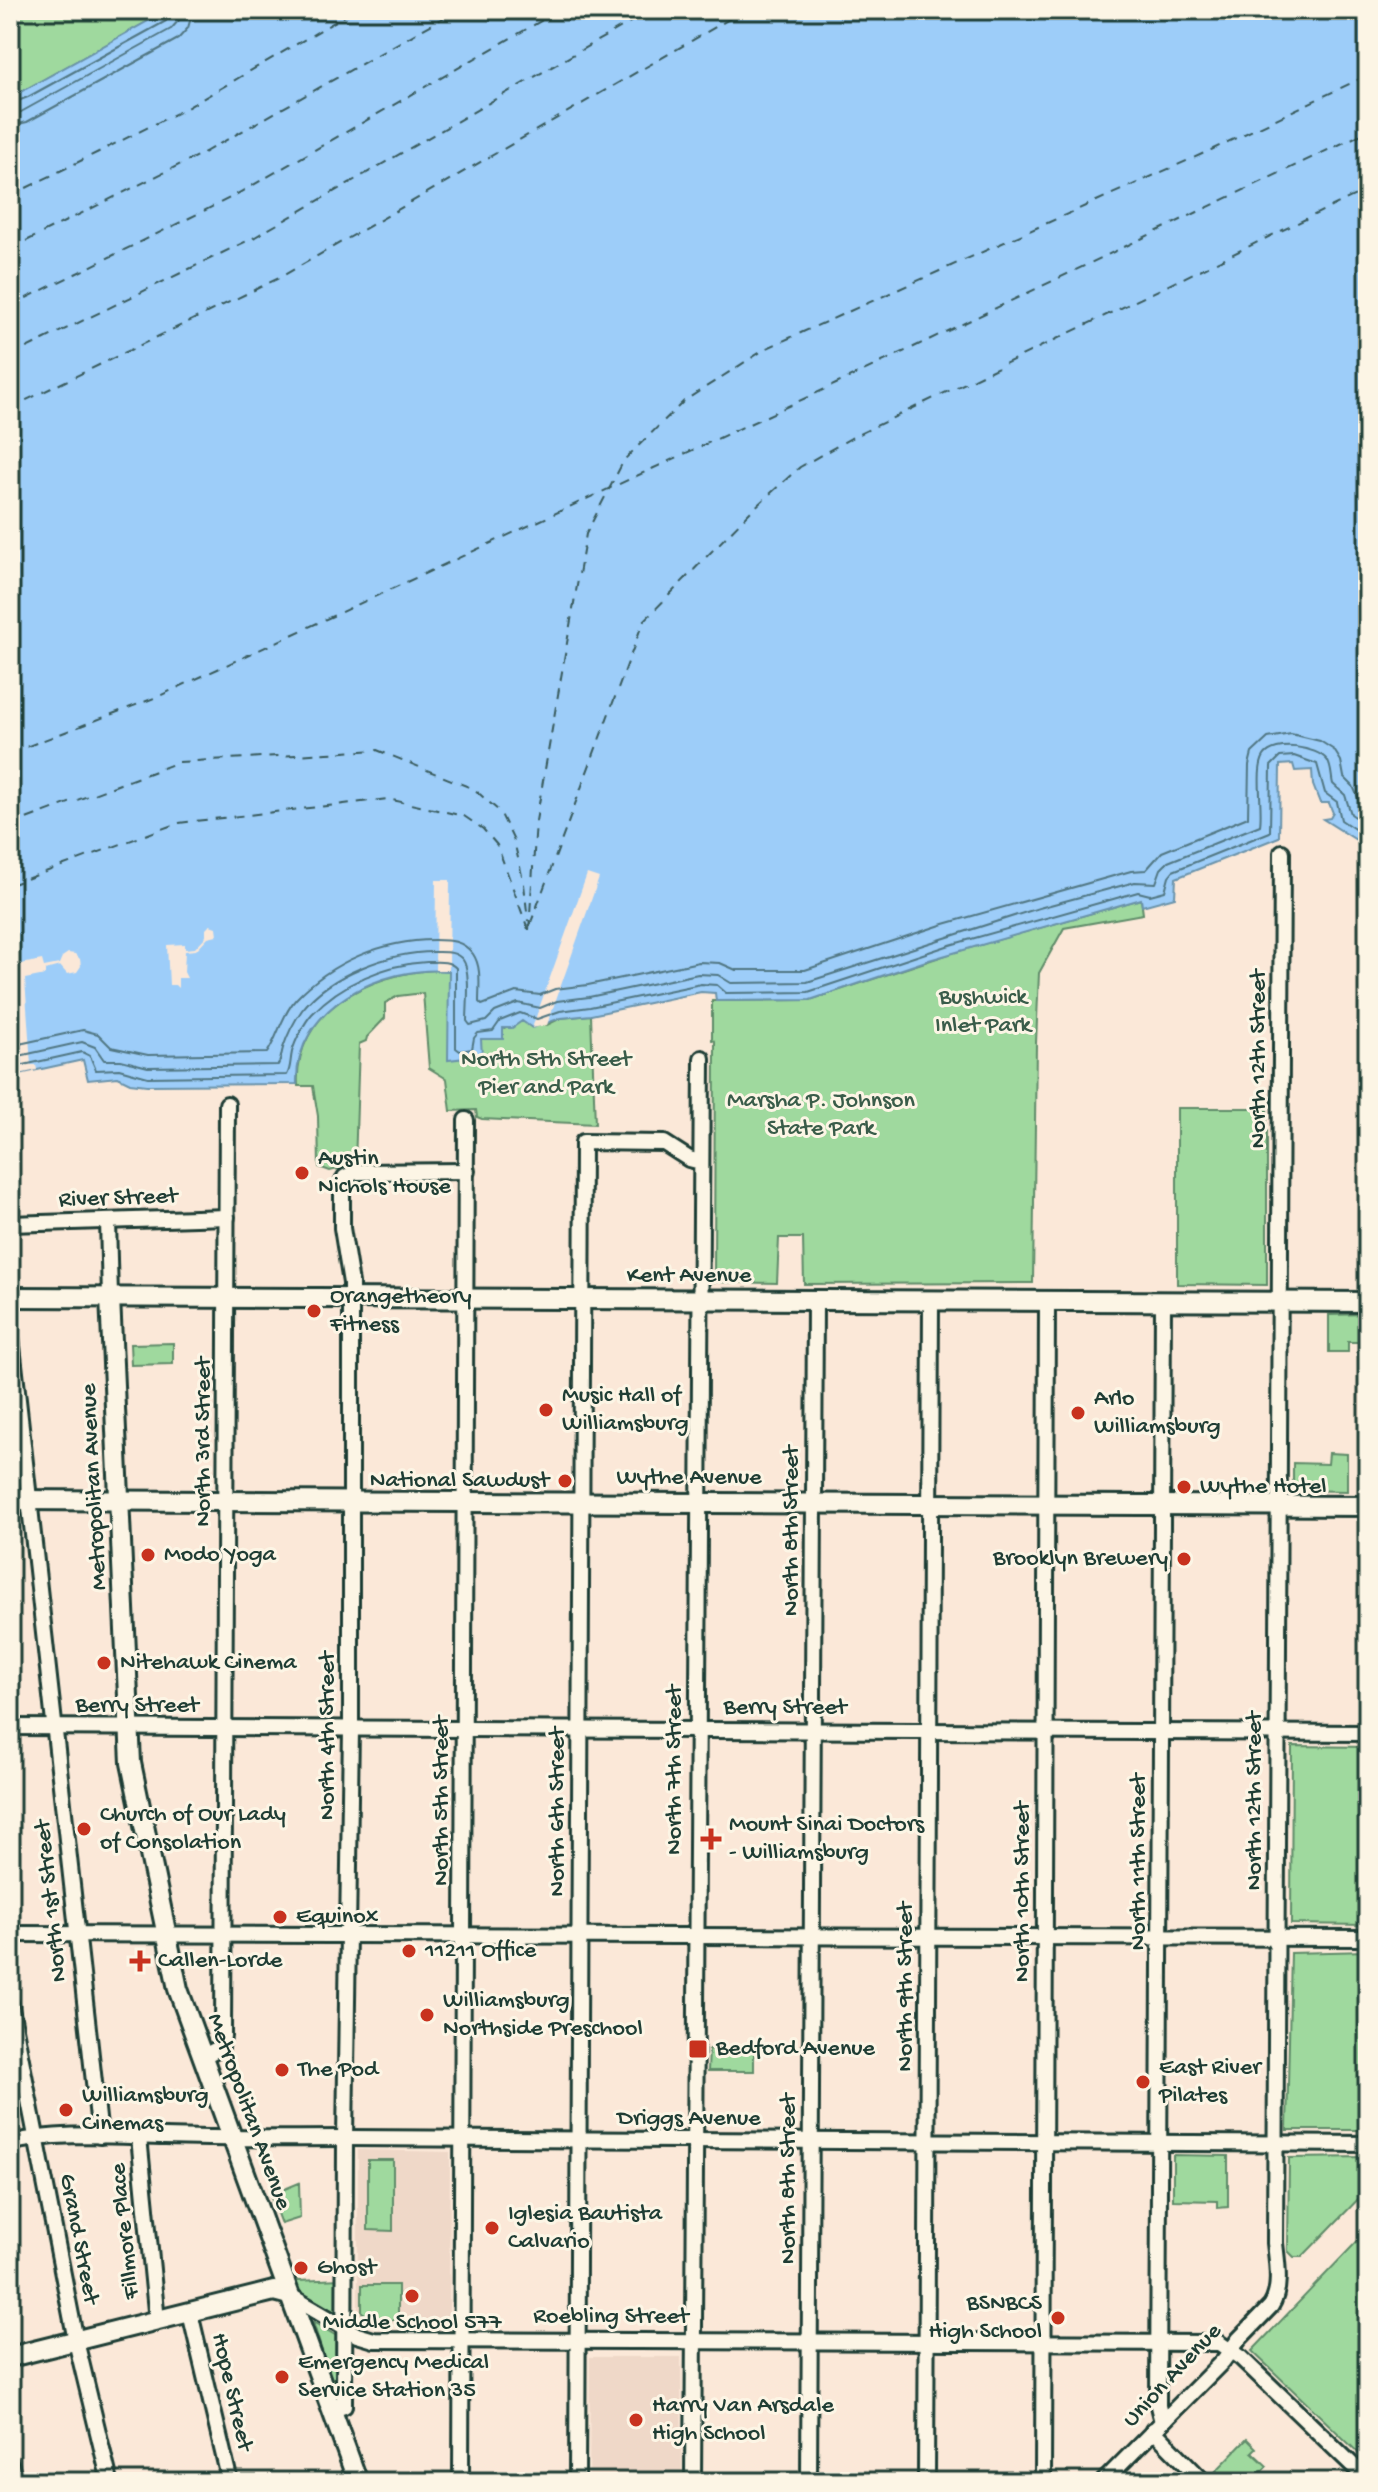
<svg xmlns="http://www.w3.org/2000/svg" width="1378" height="2492" viewBox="0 0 1378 2492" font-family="'Gochi Hand',sans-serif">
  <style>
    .built { fill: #efd8c8 }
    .green { fill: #9fd99e; stroke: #5f8b69; stroke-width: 2 }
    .water { fill: #9dcdf9; stroke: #6b93aa; stroke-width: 2 }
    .pier { fill: #fbe8d8 }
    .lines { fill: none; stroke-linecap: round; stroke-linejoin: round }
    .shore { stroke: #517783; stroke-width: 2 }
    .ferry { stroke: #385a5b; stroke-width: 2; stroke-dasharray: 10 8; stroke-linecap: butt }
    .minor-casing { stroke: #1f3d34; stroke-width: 20 }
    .major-casing { stroke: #1f3d34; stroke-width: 24 }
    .minor { stroke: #fcf5e5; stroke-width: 14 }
    .major { stroke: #fcf5e5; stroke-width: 18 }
    .poi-dot { fill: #c8321e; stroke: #fcf5e5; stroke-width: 3 }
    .labels { text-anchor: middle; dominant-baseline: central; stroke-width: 6; stroke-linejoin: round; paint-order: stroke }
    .park-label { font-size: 24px; fill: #395c49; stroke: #fcf5e5 }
    .street-label { font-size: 24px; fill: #1f3d34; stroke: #fcf5e5 }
    .poi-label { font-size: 24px; fill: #1f3d34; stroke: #fcf5e5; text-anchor: start }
  </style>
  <rect width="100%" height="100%" fill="#fbe8d8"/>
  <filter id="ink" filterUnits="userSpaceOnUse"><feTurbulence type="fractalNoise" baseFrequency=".0125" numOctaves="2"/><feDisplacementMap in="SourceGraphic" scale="16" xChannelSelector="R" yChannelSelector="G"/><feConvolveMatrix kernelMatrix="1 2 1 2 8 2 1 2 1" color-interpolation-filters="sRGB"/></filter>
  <g filter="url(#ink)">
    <g class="built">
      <path d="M358,2150L450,2152L449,2324L372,2323L358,2313Z"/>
      <path d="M590,2357H681L682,2482H589Z"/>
    </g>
    <g class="green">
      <path d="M10,10H168L10,98Z"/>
      <path d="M436,880L481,1039L522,1021L547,1025L561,1018L591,1015L595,1124L482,1119L477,1117L476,1110L451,1111L447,1079L429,1068L423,993L398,996L385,1003V1018L367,1037L366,1041L359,1044L355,1165L330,1171L319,1167L318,1116L313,1086H298C293,1011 370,973 435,970Z"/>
      <path d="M1141,899L1143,914L1064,928L1039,973L1036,1043L1033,1283L804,1284L803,1238H779L777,1283L714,1282L715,1041L712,1040V1001L810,1000L952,953Z"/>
      <path d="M1177,1108H1267V1285L1177,1284Z"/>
      <path d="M1368,1314V1342H1348V1352H1329V1315Z"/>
      <path d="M173,1343V1364L131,1365L130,1344Z"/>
      <path d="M1329,1453L1347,1454V1491L1293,1490V1463L1328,1464Z"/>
      <path d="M1292,1746L1368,1747V1925L1291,1924Z"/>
      <path d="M1368,1951V2130H1287L1291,1953Z"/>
      <path d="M709,2049L754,2050V2071H708Z"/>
      <path d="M1173,2155L1228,2156V2207L1218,2208V2201L1173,2200Z"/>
      <path d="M1368,2157V2189L1302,2257H1294L1288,2251L1289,2158Z"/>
      <path d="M368,2160H393V2231L368,2230Z"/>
      <path d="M299,2183L300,2218L281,2224L270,2195Z"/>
      <path d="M1368,2230V2462L1252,2351Z"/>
      <path d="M293,2269L298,2281L340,2279L339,2316L294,2289L289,2276Z"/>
      <path d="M362,2285H398V2320H375L362,2312Z"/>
      <path d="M313,2322L340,2338L337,2400Z"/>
      <path d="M1247,2439L1256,2448L1252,2452L1267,2466L1252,2482H1221L1213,2474Z"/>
    </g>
    <path class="water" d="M168,10H1368V851L1364,845L1323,819L1330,818L1333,813L1329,803H1320L1313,785L1312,770L1295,771L1293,764L1280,765L1279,837L1176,878L1175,897L1142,906L1141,899L929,960L810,1000L716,1001L715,993L701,992L591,1015L561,1018L532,1028L522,1021L512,1028H503V1039H481L482,1056L448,1060L449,971C382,965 294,1007 297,1084L147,1085L130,1083L118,1077L88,1080L83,1060L10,1076V98Z"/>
    <g class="pier">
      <path d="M587,874L599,878L547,1025L532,1028Z"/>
      <path d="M436,880H450L449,970H435Z"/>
      <path d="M210,925L216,927L217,935L208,937L196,950L185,951L184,972L187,978H178V988L175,985H169L167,945L185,944V949L195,948L206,936V929Z"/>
      <path d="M68,953L75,954L80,959L81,966L77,972L67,974L60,966L45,970V975L25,979L31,1065H36L37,1070L10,1076V1070L23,1066L17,981L10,977L13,973L11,966L42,960L44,967L59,964L62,957Z"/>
    </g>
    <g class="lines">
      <g class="shore">
        <path d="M10,104L28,97L166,21L170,10"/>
        <path d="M10,114L21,112L171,29L179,20L180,10"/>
        <path d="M10,126L27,122L178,39L188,28L193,10"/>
        <path d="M10,1046L83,1030L98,1034L111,1047L148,1055L267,1053C278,1037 282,1014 296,999C331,962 383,940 434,940C449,940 463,940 473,954C482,967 479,986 479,1002L482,1005L516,992L540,995L555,989L588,985L699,962L720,963L736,970H805L944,924L1131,871L1146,870L1162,852L1248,817L1249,765L1252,753L1268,738L1291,734L1320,741L1334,750L1341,761L1344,777L1353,786L1362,807L1368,811"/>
        <path d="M10,1058L82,1042L95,1047L104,1060H121L148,1067L278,1065C281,1060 281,1055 283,1048C287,1036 295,1020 302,1010C330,974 390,952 434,952C445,952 456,951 463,960C471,971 467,1007 467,1021L470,1025L486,1021L495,1012L518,1003L540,1008L557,1001L589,997L698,974L718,975L731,983L807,982L1039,908L1135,882L1156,883L1161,869L1168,862L1260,825C1263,808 1255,770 1264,756C1275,740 1317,747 1327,760C1332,767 1331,777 1333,784L1345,795L1351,814L1368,826"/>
        <path d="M10,1068L82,1052L90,1056L96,1070L119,1069L148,1077L287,1075C291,1068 290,1061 292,1052C295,1041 304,1023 312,1014C341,983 386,964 427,962C438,962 448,960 456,968V1048L460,1051L472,1049L474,1038L478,1033L493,1031L500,1021L520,1013L537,1019L560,1011L590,1007L701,984L717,985L726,993L808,992L950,945L1138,892L1150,895L1165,891L1169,876L1173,871L1270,832L1271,766L1280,757L1294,756L1317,764L1325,793L1337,802L1341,820L1368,838"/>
      </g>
      <g class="ferry">
        <path d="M10,196L185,109L355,10"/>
        <path d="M10,249L205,152L457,10"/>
        <path d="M10,306L232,197L560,10"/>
        <path d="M10,356L255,237L651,10"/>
        <path d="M10,408L279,278L745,10"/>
        <path d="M10,753L157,697L836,384L1368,131"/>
        <path d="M10,825L179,762L377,750L474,789L500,812L514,841L524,884L528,921"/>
        <path d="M10,885L178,823L388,799L464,816L483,829L497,845L528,929"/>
        <path d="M530,925L643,622L752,510L800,467L851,438L1368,189"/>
        <path d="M529,930L536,821L586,534L624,460L684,401L767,348L1211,150L1368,75"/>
      </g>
      <g class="minor-casing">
        <g id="minor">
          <path d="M108,1221L110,1297"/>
          <path d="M10,1224L227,1217"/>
          <path d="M10,1328L100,2136"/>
          <path d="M10,1727L1368,1733"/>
          <path d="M10,1934L1368,1938"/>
          <path d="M10,2003L76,2341L110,2482"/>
          <path d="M202,2057L221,2047L223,2036L227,1104"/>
          <path d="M139,2137L157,2321"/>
          <path d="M10,2143C59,2131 115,2136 165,2137C225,2139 284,2138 345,2138L1368,2144"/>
          <path d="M289,2295L357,2335L374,2340L1219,2343L1241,2358L1368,2480"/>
          <path d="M190,2313L230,2482"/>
          <path d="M332,2410L344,2406L345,2138L351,1729V1283L342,1228V1184L345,1177L356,1172L467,1171"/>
          <path d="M1162,2422L1158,2406L1163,1302"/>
          <path d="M1153,2430L1204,2482"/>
          <path d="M10,2463L15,2482"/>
          <path d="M461,2482L466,1120"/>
          <path d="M577,2482L583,1142L664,1143L689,1159L701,1162"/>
          <path d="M693,2482L702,1058"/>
          <path d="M809,2482L815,1301"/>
          <path d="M926,2482L931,1300"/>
          <path d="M1043,2482L1047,1302"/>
          <path d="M1103,2482L1223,2361L1239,2339L1271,2306C1282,2289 1277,2262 1275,2243L1282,852"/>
        </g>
      </g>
      <g class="major-casing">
        <g id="major">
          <path d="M10,1297L1368,1302"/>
          <path d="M110,1297L131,1763L178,1989L358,2482"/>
          <path d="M10,1500L1368,1506"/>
          <path d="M10,2357L274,2291L289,2295"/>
        </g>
      </g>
      <use href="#minor" class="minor"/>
      <use href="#major" class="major"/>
    </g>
  </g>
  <g class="poi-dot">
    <circle cx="302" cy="1173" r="8"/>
    <circle cx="314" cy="1311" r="8"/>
    <circle cx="546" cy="1410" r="8"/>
    <circle cx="1078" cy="1413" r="8"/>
    <circle cx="565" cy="1481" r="8"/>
    <circle cx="1184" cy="1487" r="8"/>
    <circle cx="148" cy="1555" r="8"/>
    <circle cx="1184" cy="1559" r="8"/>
    <circle cx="104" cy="1663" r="8"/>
    <circle cx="84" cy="1829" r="8"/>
    <path d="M707 1827h8v8h8v8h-8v8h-8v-8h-8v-8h8z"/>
    <circle cx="280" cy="1917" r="8"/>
    <circle cx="409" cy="1951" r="8"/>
    <path d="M136 1949h8v8h8v8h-8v8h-8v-8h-8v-8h8z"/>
    <circle cx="427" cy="2015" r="8"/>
    <rect x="688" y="2039" width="20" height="20" rx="4"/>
    <circle cx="282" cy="2070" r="8"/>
    <circle cx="1143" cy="2082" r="8"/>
    <circle cx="66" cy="2110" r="8"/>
    <circle cx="492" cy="2228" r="8"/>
    <circle cx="301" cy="2268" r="8"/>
    <circle cx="412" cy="2296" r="8"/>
    <circle cx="1058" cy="2318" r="8"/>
    <circle cx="282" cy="2377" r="8"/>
    <circle cx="636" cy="2420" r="8"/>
  </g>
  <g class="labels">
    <g class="park-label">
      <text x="983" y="998">Bushwick<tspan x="983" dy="28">Inlet Park</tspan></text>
      <text x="546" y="1060">North 5th Street<tspan x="546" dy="28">Pier and Park</tspan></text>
      <text x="821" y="1101">Marsha P. Johnson<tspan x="821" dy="28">State Park</tspan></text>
    </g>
    <g class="street-label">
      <text transform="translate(1259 1059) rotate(-90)">North 12th Street</text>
      <text transform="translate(118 1199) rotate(-2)">River Street</text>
      <text x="689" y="1276">Kent Avenue</text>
      <text transform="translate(204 1442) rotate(-90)">North 3rd Street</text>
      <text x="689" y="1478">Wythe Avenue</text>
      <text transform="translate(95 1487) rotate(-93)">Metropolitan Avenue</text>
      <text transform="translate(792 1531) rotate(-90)">North 8th Street</text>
      <text x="137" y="1706">Berry Street</text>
      <text x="785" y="1708">Berry Street</text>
      <text transform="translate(328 1736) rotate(-90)">North 4th Street</text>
      <text transform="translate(675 1770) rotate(-90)">North 7th Street</text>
      <text transform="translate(442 1801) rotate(-90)">North 5th Street</text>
      <text transform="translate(1255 1801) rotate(-90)">North 12th Street</text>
      <text transform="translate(558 1812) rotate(-90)">North 6th Street</text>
      <text transform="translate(1139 1862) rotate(-90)">North 11th Street</text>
      <text transform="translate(1023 1892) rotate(-90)">North 10th Street</text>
      <text transform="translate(52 1901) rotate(-96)">North 1st Street</text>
      <text transform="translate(906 1987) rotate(-90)">North 9th Street</text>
      <text transform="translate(248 2112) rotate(70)">Metropolitan Avenue</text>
      <text x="689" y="2119">Driggs Avenue</text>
      <text transform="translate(789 2179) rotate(-90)">North 8th Street</text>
      <text transform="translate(126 2231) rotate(-96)">Fillmore Place</text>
      <text transform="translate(78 2239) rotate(79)">Grand Street</text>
      <text x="611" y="2317">Roebling Street</text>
      <text transform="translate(1173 2376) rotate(-47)">Union Avenue</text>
      <text transform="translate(231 2392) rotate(77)">Hope Street</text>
    </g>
    <g class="poi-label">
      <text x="318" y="1159">Austin<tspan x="318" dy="28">Nichols House</tspan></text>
      <text x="330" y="1297">Orangetheory<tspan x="330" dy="28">Fitness</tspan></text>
      <text x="562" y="1396">Music Hall of<tspan x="562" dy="28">Williamsburg</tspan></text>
      <text x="1094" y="1399">Arlo<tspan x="1094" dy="28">Williamsburg</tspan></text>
      <text x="549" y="1481" text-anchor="end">National Sawdust</text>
      <text x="1200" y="1487">Wythe Hotel</text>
      <text x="164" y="1555">Modo Yoga</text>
      <text x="1168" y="1559" text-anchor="end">Brooklyn Brewery</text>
      <text x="120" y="1663">Nitehawk Cinema</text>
      <text x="100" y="1815">Church of Our Lady<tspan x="100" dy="28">of Consolation</tspan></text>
      <text x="729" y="1825">Mount Sinai Doctors<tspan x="729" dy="28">- Williamsburg</tspan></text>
      <text x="296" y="1917">Equinox</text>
      <text x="425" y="1951">11211 Office</text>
      <text x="158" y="1961">Callen-Lorde</text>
      <text x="443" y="2001">Williamsburg<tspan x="443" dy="28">Northside Preschool</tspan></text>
      <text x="716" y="2049">Bedford Avenue</text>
      <text x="1159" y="2068">East River<tspan x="1159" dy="28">Pilates</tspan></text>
      <text x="298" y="2070">The Pod</text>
      <text x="82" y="2096">Williamsburg<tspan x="82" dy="28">Cinemas</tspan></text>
      <text x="508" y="2214">Iglesia Bautista<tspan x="508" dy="28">Calvario</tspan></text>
      <text x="317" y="2268">Ghost</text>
      <text x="1042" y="2304" text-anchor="end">BSNBCS<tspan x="1042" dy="28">High School</tspan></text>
      <text x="412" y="2323" text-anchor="middle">Middle School 577</text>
      <text x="298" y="2363">Emergency Medical<tspan x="298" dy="28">Service Station 35</tspan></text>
      <text x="652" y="2406">Harry Van Arsdale<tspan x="652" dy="28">High School</tspan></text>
    </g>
  </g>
  <rect width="1378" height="2492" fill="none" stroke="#fcf5e5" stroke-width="40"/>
  <rect x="20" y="20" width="1338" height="2452" fill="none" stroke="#1f3d34" stroke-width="3" filter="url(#ink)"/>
</svg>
